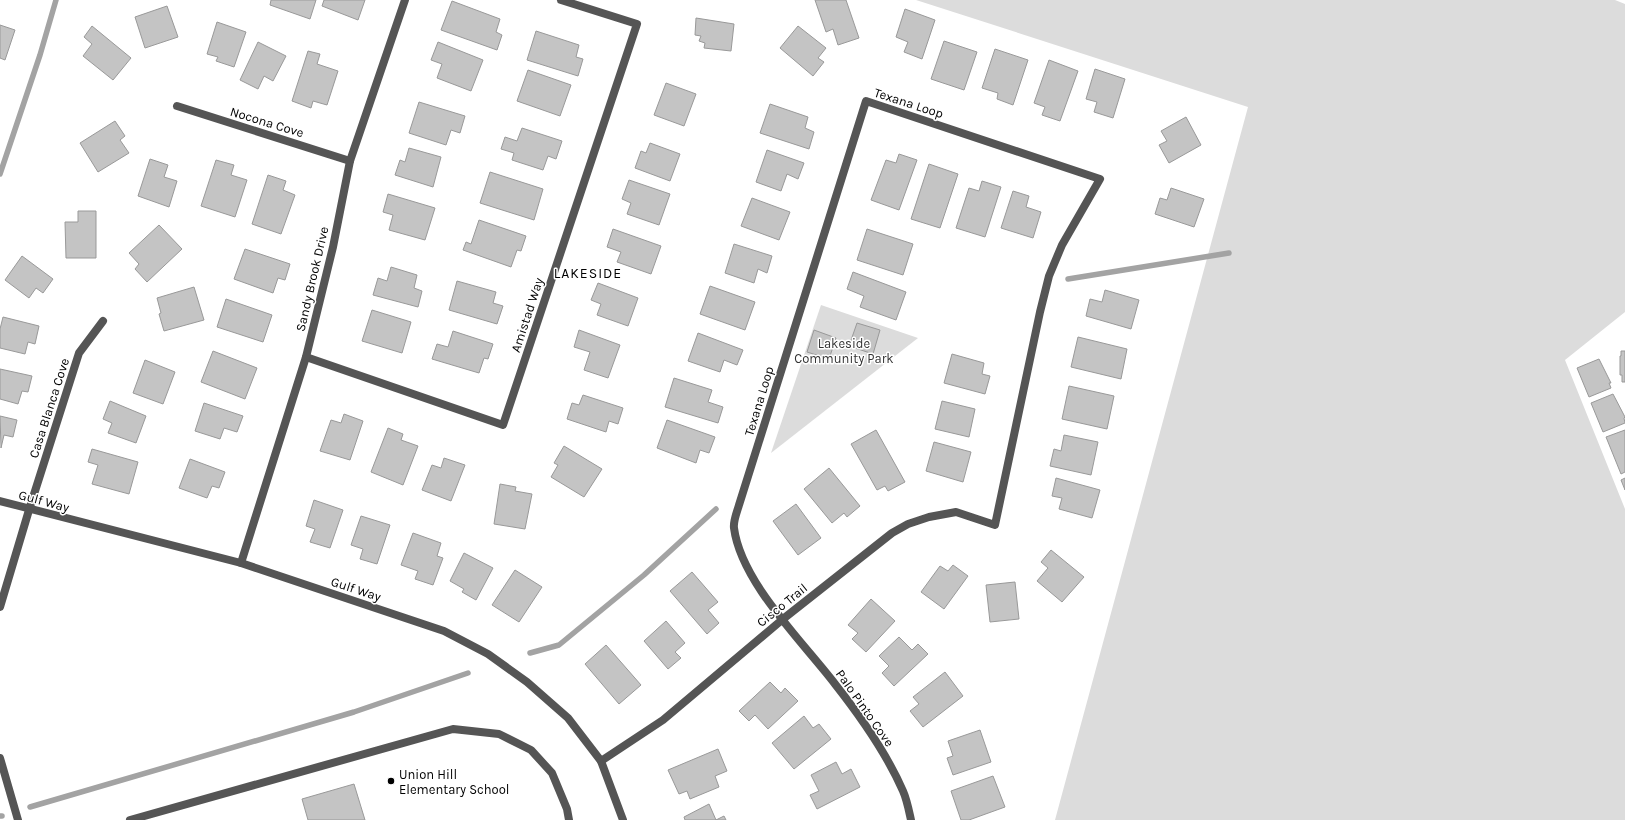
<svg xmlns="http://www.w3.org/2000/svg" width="1625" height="820" viewBox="0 0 1625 820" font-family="Karla,sans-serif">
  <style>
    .green { fill: #dcdcdc }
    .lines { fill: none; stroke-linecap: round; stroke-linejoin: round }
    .stream { stroke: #a3a3a3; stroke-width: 5.5 }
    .building { fill: #c4c4c4; stroke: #999 }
    .service { stroke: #555; stroke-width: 8 }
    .minor { stroke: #555; stroke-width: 8 }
    .poi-dot { fill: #000; stroke: #fff; stroke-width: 1.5 }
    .labels { text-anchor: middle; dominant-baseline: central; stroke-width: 3; stroke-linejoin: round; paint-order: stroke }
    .street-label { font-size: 13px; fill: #000; stroke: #fff }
    .park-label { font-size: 13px; fill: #333; stroke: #fff }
    .poi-label { font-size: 13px; fill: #000; stroke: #fff; text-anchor: start }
    .neighbourhood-label { font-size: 14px; letter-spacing: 1px; fill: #000; stroke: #fff }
  </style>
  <rect width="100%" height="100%" fill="#fff"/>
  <g class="green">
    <path d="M916,0H1615L1625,4V312L1565,360L1625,509V820H1055L1248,107Z"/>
    <path d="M821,305L918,338L771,453Z"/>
  </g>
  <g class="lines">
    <g class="stream">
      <path d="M0,174L40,55L56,0"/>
      <path d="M1068,279L1229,253"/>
      <path d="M530,653L559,645L644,575L716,509"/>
      <path d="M30,807L354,712L468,673"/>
      <path d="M0,816H2"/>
    </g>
  </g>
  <g class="building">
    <path d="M271,0H316L310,19L270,5Z"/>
    <path d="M324,0H365L358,20L322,6Z"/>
    <path d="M815,0H846L859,38L838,45L833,29L826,32Z"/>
    <path d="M452,1L500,19L496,32L502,35L497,50L441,30Z"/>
    <path d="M167,6L178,37L145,48L135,17Z"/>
    <path d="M905,9L935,20L922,59L904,52L908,42L896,37Z"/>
    <path d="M696,18L734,24L731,51L704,48L705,43L699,41L701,36L695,35Z"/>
    <path d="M217,22L246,32L234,67L216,61L218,57L207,54Z"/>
    <path d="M0,25L15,30L5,60L0,58Z"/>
    <path d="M92,26L131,58L113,80L83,56L92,44L84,37Z"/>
    <path d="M798,26L826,48L818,58L824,62L813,76L780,48Z"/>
    <path d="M536,31L579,45L576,57L583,59L578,76L527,60Z"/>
    <path d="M944,41L977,52L964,90L931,79Z"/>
    <path d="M258,42L286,56L273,81L264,76L258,89L240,80Z"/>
    <path d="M438,42L483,60L471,91L437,78L442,64L431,60Z"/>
    <path d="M995,49L1028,60L1013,105L997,99L998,93L982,88Z"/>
    <path d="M308,51L320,54L317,64L338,71L327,105L313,101L311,108L292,101Z"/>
    <path d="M1049,60L1078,71L1060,121L1042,115L1045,107L1034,103Z"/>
    <path d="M1095,69L1125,79L1113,118L1094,112L1097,102L1086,99Z"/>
    <path d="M528,70L571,85L560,116L517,101Z"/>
    <path d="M666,83L696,94L684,126L654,115Z"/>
    <path d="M419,102L465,116L460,133L451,130L446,145L409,133Z"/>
    <path d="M770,104L808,117L805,128L814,132L809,149L760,133Z"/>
    <path d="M1186,117L1201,145L1169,163L1159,145L1167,141L1161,131Z"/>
    <path d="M115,121L125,136L120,140L129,153L98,172L80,143Z"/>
    <path d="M522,128L562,141L556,159L548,156L543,170L512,160L514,153L501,149L505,137L517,141Z"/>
    <path d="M650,143L680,154L670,181L635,168L641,151L646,153Z"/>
    <path d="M409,148L441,157L433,187L395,175L400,160L405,162Z"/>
    <path d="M767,150L804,163L798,179L787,174L781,191L756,182Z"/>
    <path d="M899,154L917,160L899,210L871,200L886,160L896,163Z"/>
    <path d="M150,159L168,165L164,177L177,181L169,207L138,196Z"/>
    <path d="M216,160L234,165L231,175L247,180L235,217L201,206Z"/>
    <path d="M929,164L958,174L940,228L911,219Z"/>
    <path d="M490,172L543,189L534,220L480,203Z"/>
    <path d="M268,175L286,181L283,190L295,195L281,234L252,224Z"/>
    <path d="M629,180L670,194L659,225L627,214L631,203L622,199Z"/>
    <path d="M982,181L1001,187L985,237L956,228L969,188L979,191Z"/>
    <path d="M1171,188L1204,199L1194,227L1155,214L1160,198L1167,200Z"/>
    <path d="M1013,191L1029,196L1026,207L1041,212L1033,238L1001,228Z"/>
    <path d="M388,194L435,208L425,240L389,230L393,215L383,212Z"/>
    <path d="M752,198L790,212L779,240L741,226Z"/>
    <path d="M78,211H96V258H66L65,222H78Z"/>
    <path d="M479,220L526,236L521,251L517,250L511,267L463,250L466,242L471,244Z"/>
    <path d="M159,225L182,249L147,282L135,269L139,264L129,253Z"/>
    <path d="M613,229L661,246L651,274L617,262L621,252L607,247Z"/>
    <path d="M867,229L913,244L903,275L857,260Z"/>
    <path d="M734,244L772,256L767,273L758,269L754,283L725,273Z"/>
    <path d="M245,249L290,264L285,280L278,278L273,293L234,279Z"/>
    <path d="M22,256L53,279L43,293L36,288L29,298L5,280Z"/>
    <path d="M391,267L417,275L414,288L422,291L418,307L373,295L378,278L387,281Z"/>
    <path d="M853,272L906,292L896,320L860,307L864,296L847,289Z"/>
    <path d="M457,281L496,292L493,303L503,306L497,324L449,310Z"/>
    <path d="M598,283L638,298L628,326L597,315L601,304L591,300Z"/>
    <path d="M710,286L755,302L745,330L700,314Z"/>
    <path d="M194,287L204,320L164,331L159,314L161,313L157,298Z"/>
    <path d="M1105,290L1139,300L1131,329L1086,316L1090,299L1102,302Z"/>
    <path d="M226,299L272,315L263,342L217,327Z"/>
    <path d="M372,310L411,322L402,353L362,341Z"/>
    <path d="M3,317L39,326L35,344L28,342L25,354L0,348V329Z"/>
    <path d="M857,323L880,330L873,354L849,346Z"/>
    <path d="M579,330L620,345L608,378L584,370L590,352L574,347Z"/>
    <path d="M814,330L836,338L829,359L807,352Z"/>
    <path d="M453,331L493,344L488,359L484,358L479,373L432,359L437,344L448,347Z"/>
    <path d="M698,333L743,350L737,365L724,360L720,372L688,361Z"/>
    <path d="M1078,337L1127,349L1121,379L1071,367Z"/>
    <path d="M213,351L257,368L245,399L201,382Z"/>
    <path d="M1621,351H1625V382H1622V375H1620V356H1621Z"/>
    <path d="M952,354L984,363L982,374L990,376L985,394L944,383Z"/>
    <path d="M1599,359L1611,383H1609L1611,388L1589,397L1577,368Z"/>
    <path d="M145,360L175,372L163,404L133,393Z"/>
    <path d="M0,369L32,376L28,392L22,391L18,404L0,399Z"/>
    <path d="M674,378L712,390L708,402L723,407L718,423L665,407Z"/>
    <path d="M1069,386L1114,396L1107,429L1062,419Z"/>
    <path d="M1613,394L1625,417L1624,418L1625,423L1603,432L1591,403Z"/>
    <path d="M583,395L623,408L618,424L609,421L606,432L567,419L572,403L579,405Z"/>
    <path d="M110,401L146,416L136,443L108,433L112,423L103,419Z"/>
    <path d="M942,401L975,409L969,437L935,429Z"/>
    <path d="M204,403L243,416L237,432L224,428L220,439L195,431Z"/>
    <path d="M344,414L363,421L350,460L320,451L331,420L341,423Z"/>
    <path d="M0,416L17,420L13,437L4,435L1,448Z"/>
    <path d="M667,420L715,437L709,453L700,450L696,463L657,448Z"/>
    <path d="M388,428L403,434L401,440L418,446L403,485L371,472Z"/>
    <path d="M876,430L905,482L888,491L885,486L877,490L851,444Z"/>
    <path d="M1625,430V472L1621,474L1606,437Z"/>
    <path d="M1064,435L1098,442L1091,475L1050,466L1054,449L1061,451Z"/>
    <path d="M934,442L971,452L963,482L926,471Z"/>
    <path d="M564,446L602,469L584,497L551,477L558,465L554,463Z"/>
    <path d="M92,449L138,462L129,494L92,484L98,465L88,462Z"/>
    <path d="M444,458L465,465L451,501L422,490L432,465L441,468Z"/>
    <path d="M190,459L225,472L219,488L212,486L207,498L179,488Z"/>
    <path d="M829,468L860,506L847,517L844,513L832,523L804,489Z"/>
    <path d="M1056,478L1100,490L1092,518L1059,509L1062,498L1052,496Z"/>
    <path d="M1625,478V490L1621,480Z"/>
    <path d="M500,484L516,487L515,491L532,494L525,529L494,524Z"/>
    <path d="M314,500L343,510L330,548L310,542L315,529L306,526Z"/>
    <path d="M796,504L821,538L798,555L773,521Z"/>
    <path d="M361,516L390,525L377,564L360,559L363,549L351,545Z"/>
    <path d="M413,533L441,543L437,556L443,558L433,585L415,579L418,571L401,565Z"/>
    <path d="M1051,550L1084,577L1062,602L1037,581L1048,568L1041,562Z"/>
    <path d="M464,553L493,568L476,600L462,592L464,589L450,581Z"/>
    <path d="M953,565L968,576L944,609L921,592L940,566L948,571Z"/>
    <path d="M515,570L542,587L519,622L492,605Z"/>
    <path d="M692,572L718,602L708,610L719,623L707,634L670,591Z"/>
    <path d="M1015,582L1019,619L990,622L986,585Z"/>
    <path d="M871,599L895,621L866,652L852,639L858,633L848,625Z"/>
    <path d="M666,621L685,643L675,652L681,658L668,669L644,641Z"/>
    <path d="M899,637L912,650L918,644L928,654L894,686L882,673L889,666L879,656Z"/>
    <path d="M606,645L641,685L619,704L585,664Z"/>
    <path d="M945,672L963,696L923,727L910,711L919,704L913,697Z"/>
    <path d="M770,682L781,693L785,688L798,701L768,729L755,715L749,721L739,711Z"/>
    <path d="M804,716L813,728L819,724L831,739L794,769L772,743Z"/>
    <path d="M980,730L991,762L953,775L947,758L953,756L948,741Z"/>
    <path d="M718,749L727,771L715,776L719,787L690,799L687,791L679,794L668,770Z"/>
    <path d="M836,762L842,774L851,769L860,787L817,809L810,795L819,791L811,775Z"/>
    <path d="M993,776L1005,807L969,820H961L951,791Z"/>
    <path d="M354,784L365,820H308L302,799Z"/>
    <path d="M709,804L716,820L724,816L726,820H685L684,817Z"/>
  </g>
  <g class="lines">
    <path class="service" d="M130,820L453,729L499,734L531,750L552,773L567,809L569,820"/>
    <g class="minor">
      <path d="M177,106L350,161"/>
      <path d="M306,357L503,425L637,24L561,0"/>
      <path d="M0,501L241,563L444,631L488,654L527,682L568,718L601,761L623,820"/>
      <path d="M241,563L306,357L333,247L350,161L405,0"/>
      <path d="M0,607L29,510L79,353L103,321"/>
      <path d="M0,758L18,820"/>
      <path d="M601,761L663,720L783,619L892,533L908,524L929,517L956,512L995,525L1040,312L1049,276L1062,245L1100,179L866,101L739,505C737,512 733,521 734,528C741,582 802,641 835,684C861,717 886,752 903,791C907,800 909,811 911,820"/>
    </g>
  </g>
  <circle class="poi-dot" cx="391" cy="781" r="4"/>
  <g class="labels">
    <g class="street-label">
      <text transform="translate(909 103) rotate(18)">Texana Loop</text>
      <text transform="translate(267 122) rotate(17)">Nocona Cove</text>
      <text transform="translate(312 279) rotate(-77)">Sandy Brook Drive</text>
      <text transform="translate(527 315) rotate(-72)">Amistad Way</text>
      <text transform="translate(759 401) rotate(-73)">Texana Loop</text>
      <text transform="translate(49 408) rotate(-72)">Casa Blanca Cove</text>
      <text transform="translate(44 501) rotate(15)">Gulf Way</text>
      <text transform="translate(356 589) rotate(18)">Gulf Way</text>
      <text transform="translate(782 605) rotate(-39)">Cisco Trail</text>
      <text transform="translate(865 708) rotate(55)">Palo Pinto Cove</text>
    </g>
    <g class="park-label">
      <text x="844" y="343">Lakeside<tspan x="844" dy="15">Community Park</tspan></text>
    </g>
    <g class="poi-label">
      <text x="399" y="774">Union Hill<tspan x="399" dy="15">Elementary School</tspan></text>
    </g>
    <g class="neighbourhood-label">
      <text x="588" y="273">LAKESIDE</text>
    </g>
  </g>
</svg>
